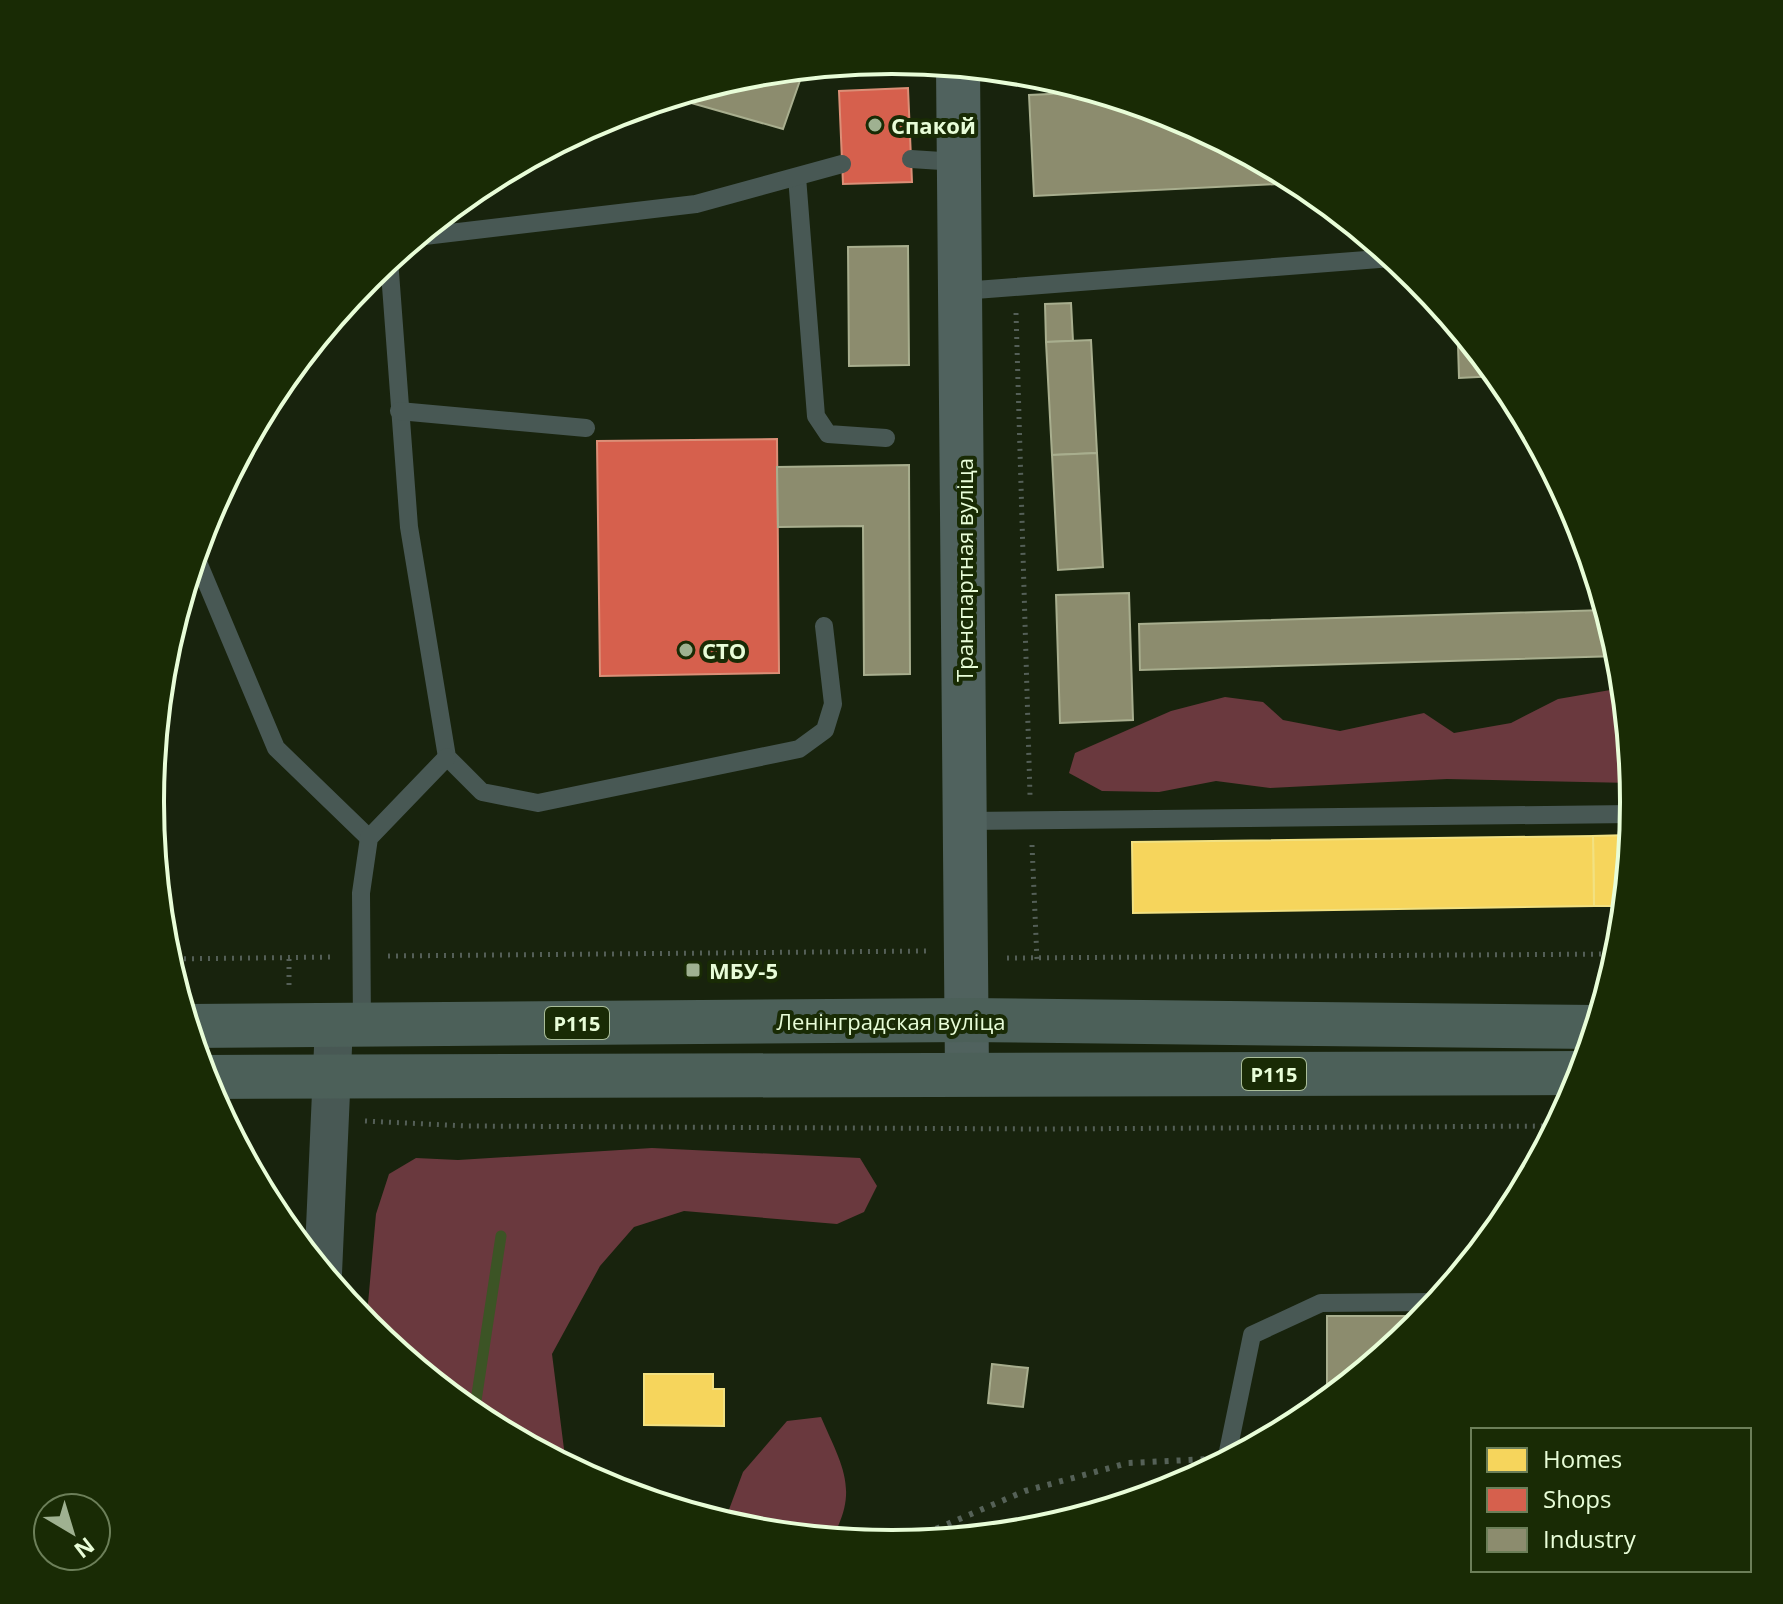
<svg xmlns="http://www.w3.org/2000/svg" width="1783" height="1604" viewBox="0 0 1783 1604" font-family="'Open Sans',sans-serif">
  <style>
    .forest { fill: #6a393e }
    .homes { fill: #f6d55c; stroke: #f2e181; stroke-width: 2 }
    .shops { fill: #d6604d; stroke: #db8f77; stroke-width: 2 }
    .industry { fill: #8c8c6e; stroke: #a8ae8e; stroke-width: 2 }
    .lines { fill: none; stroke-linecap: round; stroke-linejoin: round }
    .stream { stroke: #3c5425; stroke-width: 11 }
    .path { stroke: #545f57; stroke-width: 5; stroke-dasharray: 2 6; stroke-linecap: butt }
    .lane { stroke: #485854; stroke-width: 18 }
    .street { stroke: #485854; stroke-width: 38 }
    .secondary { stroke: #50625e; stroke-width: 44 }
    .primary { stroke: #4c6059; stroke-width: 44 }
    .rail { stroke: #556157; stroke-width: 6; stroke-dasharray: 4 8; stroke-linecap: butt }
    .poi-dot { fill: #9fb191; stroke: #192b05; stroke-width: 3 }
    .labels { text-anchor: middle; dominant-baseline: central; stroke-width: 8; stroke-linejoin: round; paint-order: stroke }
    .shield { fill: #192b05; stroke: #aabe99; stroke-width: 2 }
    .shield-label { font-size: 20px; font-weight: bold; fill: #e8fdd8 }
    .poi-label { font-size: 22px; font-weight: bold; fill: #e8fdd8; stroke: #192b05; text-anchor: start }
    .street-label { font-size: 22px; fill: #e8fdd8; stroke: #192b05 }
    .rim { fill: none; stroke: #e8fdd8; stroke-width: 4 }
  </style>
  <rect width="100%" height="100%" fill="#18230d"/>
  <g class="forest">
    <path d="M1622,688L1632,783L1447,779L1270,788L1216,781L1159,792L1102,791L1069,773L1075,753L1171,711L1225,697L1263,702L1283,720L1340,731L1424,713L1454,733L1511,723L1558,699Z"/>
    <path d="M652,1148L860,1158L877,1186L864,1212L837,1224L684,1211L634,1227L600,1266L552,1354L566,1465L479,1419L366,1326L376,1214L389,1174L416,1158L458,1160Z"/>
    <path d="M821,1417C841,1464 860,1489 832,1538L746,1530L724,1523L743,1472L787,1421Z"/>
  </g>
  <g class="homes">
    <path d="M1630,835L1623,906H1594L1593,836Z"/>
    <path d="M1593,836L1594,906L1133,913L1132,842Z"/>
    <path d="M644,1374H713V1389H724V1426L644,1425Z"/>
  </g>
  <g class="shops">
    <path d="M908,88L912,182L843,184L839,91Z"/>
    <path d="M777,439L779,673L600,676L597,441Z"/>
  </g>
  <g class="industry">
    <path d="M804,69L783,129L670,97L747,74Z"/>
    <path d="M1093,92L1176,117L1300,183L1034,196L1029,95Z"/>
    <path d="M908,246L909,365L849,366L848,247Z"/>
    <path d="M1071,303L1073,341L1046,342L1045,304Z"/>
    <path d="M1091,340L1097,453L1052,455L1046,342Z"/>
    <path d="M1458,345H1471L1497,376L1459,378Z"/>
    <path d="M1097,453L1103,567L1058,570L1052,455Z"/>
    <path d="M909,465L910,674L864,675L863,526L778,527L777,467Z"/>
    <path d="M1129,593L1133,720L1060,723L1056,595Z"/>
    <path d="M1605,610L1619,656L1140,670L1139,624Z"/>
    <path d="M1327,1316H1425L1327,1400Z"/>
    <path d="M992,1364L1028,1368L1023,1407L988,1403Z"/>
  </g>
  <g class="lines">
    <path class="stream" d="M474,1414L501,1236"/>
    <g class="path">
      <path d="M1016,313L1030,795"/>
      <path d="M1032,845L1037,960"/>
      <path d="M388,956L926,951"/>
      <path d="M1007,958L1617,954"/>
      <path d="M168,959L334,957"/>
      <path d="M289,959V985"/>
      <path d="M365,1121L467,1126L1040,1129L1556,1126"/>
    </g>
    <g class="lane">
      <path d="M911,159L957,162"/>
      <path d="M797,177L816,416L828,434L886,438"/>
      <path d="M416,237L696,204L842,164"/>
      <path d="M389,259L409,527L447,757L482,792L538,803L799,749L825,730L833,704L824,626"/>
      <path d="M962,291L1392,258"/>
      <path d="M399,411L586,428"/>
      <path d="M195,555L276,748L369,838"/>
      <path d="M965,821L1632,814"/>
      <path d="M362,1025L361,893L369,838L447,757"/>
      <path d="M1226,1461L1252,1335L1321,1303L1436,1302"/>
    </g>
    <path class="street" d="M323,1273L334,1025"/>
    <path class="secondary" d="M958,67L967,1074"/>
    <g class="primary">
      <path d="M188,1026L967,1020L1595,1027"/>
      <path d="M203,1077L1581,1073"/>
    </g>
    <path class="rail" d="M903,1543L1025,1491L1128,1463L1230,1458"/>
  </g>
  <g class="poi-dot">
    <circle cx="875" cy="125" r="8"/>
    <circle cx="686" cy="650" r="8"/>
    <rect x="685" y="962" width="16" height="16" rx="4"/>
  </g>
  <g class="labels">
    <g class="shield">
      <rect x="545" y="1007" width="64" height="32" rx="6"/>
      <rect x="1242" y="1058" width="64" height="32" rx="6"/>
    </g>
    <g class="shield-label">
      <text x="577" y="1023">Р115</text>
      <text x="1274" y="1074">Р115</text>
    </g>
    <g class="poi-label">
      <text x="891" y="125">Спакой</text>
      <text x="702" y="650">СТО</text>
      <text x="709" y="970">МБУ-5</text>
    </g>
    <g class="street-label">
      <text transform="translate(964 570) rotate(-90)">Транспартная вуліца</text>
      <text x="891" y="1021">Ленінградская вуліца</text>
    </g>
  </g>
  <path d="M0 0H1783V1604H0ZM164 802a728 728 0 1 1 1456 0a728 728 0 1 1-1456 0Z" fill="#192b05" fill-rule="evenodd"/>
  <path class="rim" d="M164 802a728 728 0 1 1 1456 0a728 728 0 1 1-1456 0Z"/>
  <rect x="1471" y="1428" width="280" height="144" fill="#192b05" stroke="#6c7f59" stroke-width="2"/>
  <rect x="1487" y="1448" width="40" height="24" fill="#f6d55c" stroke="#6c7f59" stroke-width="2"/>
  <text x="1543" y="1468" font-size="24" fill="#e8fdd8">Homes</text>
  <rect x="1487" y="1488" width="40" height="24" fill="#d6604d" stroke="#6c7f59" stroke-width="2"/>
  <text x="1543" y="1508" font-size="24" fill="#e8fdd8">Shops</text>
  <rect x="1487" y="1528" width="40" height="24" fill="#8c8c6e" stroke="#6c7f59" stroke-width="2"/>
  <text x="1543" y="1548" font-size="24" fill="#e8fdd8">Industry</text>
  <g transform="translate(72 1532) rotate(142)"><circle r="38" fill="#192b05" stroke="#6c7f59" stroke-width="2"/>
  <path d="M0-6L14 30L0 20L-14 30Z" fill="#9fb191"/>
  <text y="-12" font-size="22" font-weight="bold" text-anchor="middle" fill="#e8fdd8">N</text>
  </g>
</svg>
